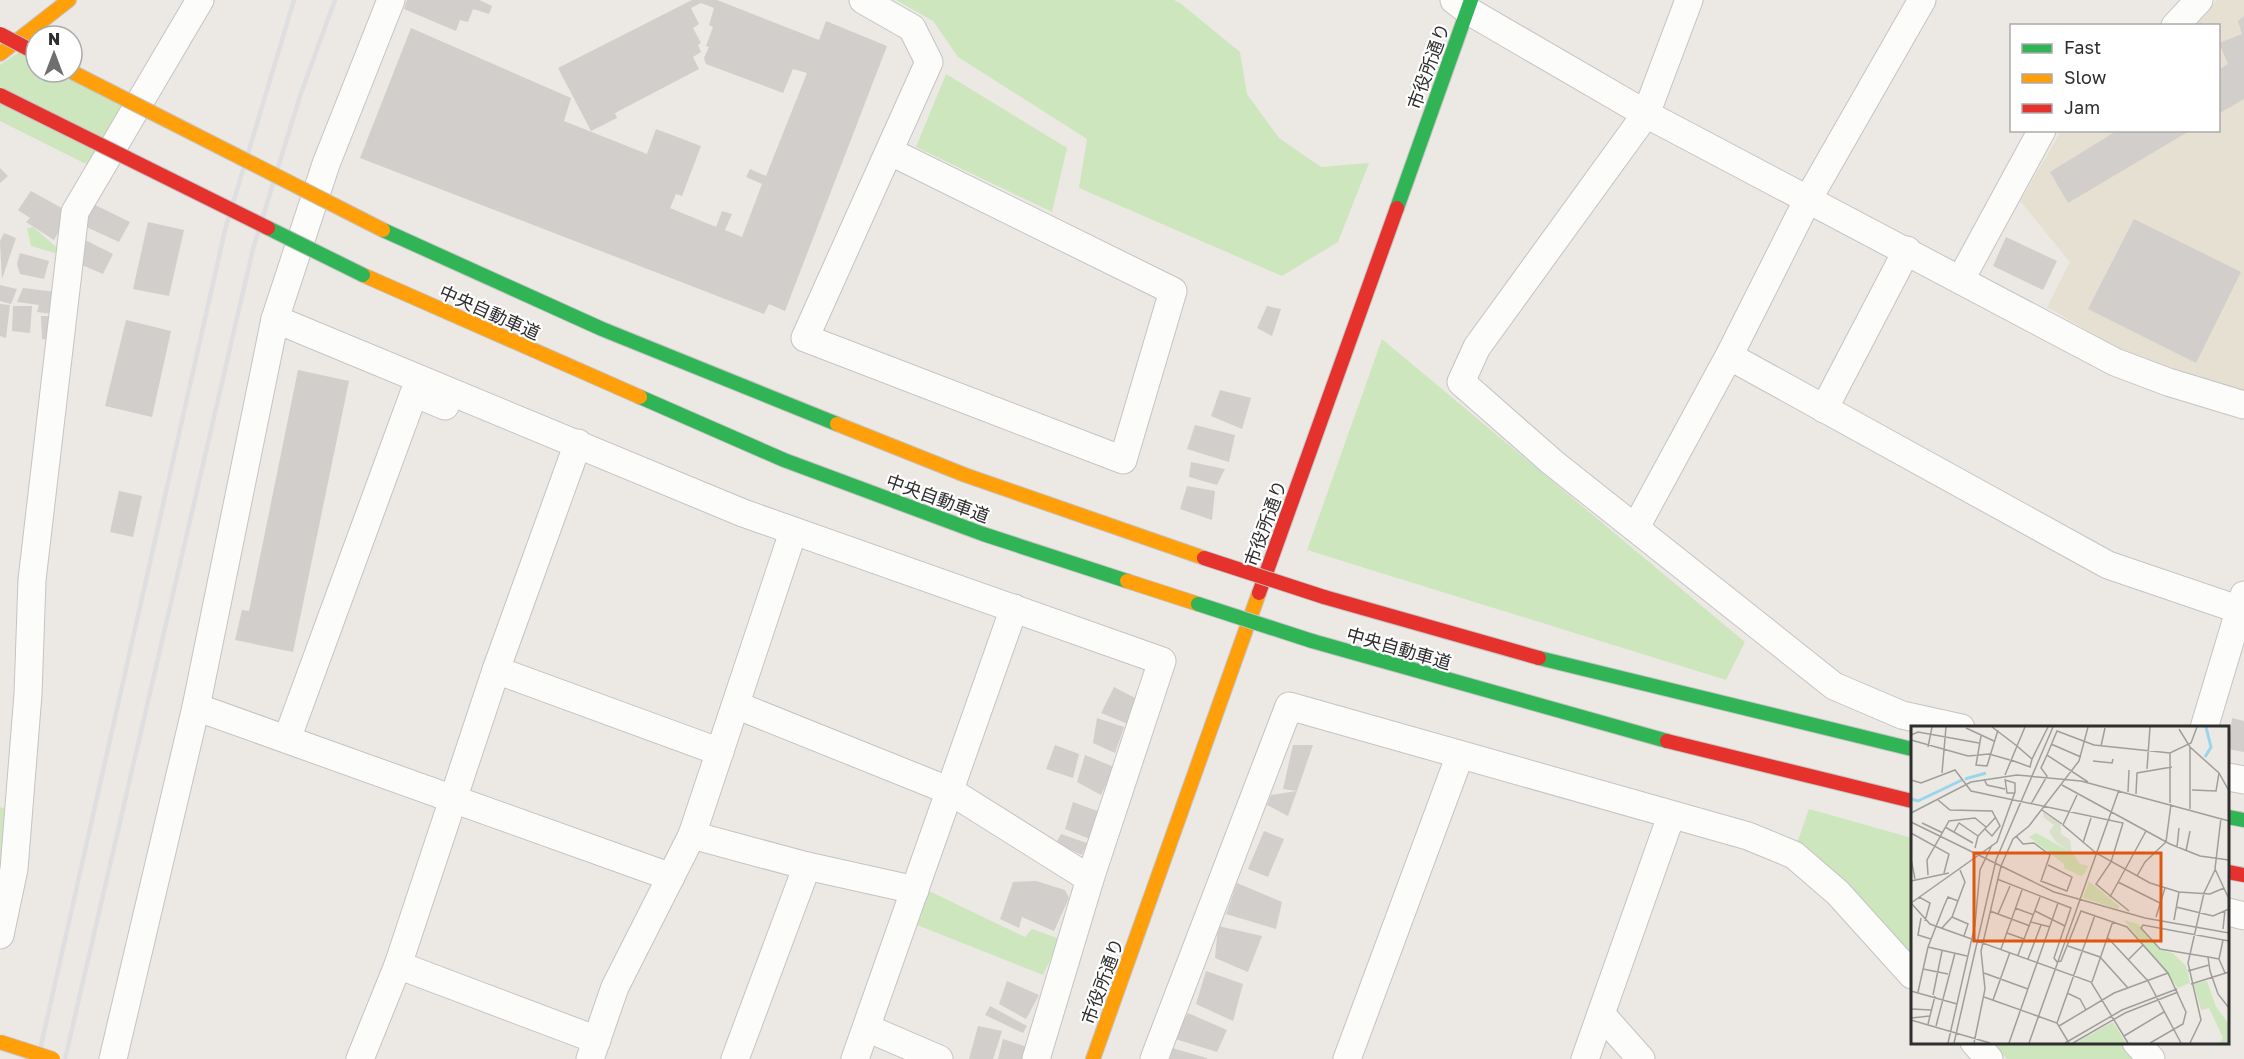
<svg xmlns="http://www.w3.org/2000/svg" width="2244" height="1059" viewBox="0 0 2244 1059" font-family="'Golos Text','Noto Sans JP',sans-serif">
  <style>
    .education { fill: #e6e0d3 }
    .green { fill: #cee6be }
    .building { fill: #d1cecb }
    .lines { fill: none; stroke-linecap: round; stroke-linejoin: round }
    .street-casing { stroke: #c5c4c5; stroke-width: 29 }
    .fast-casing { stroke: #c5c4c5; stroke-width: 16 }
    .slow-casing { stroke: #c5c4c5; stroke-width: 16 }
    .jam-casing { stroke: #c5c4c5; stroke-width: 16 }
    .street { stroke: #fcfcfb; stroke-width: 27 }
    .fast { stroke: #30b455; stroke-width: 14 }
    .slow { stroke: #ff9f0a; stroke-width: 14 }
    .jam { stroke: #e5322d; stroke-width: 14 }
    .rail { stroke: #dfdfe1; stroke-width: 4.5 }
    .fast-bridge-casing { stroke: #c5c4c5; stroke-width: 16; stroke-linecap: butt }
    .slow-bridge-casing { stroke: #c5c4c5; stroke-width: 16; stroke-linecap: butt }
    .jam-bridge-casing { stroke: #c5c4c5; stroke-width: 16; stroke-linecap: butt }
    .fast-bridge { stroke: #30b455; stroke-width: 14 }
    .slow-bridge { stroke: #ff9f0a; stroke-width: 14 }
    .jam-bridge { stroke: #e5322d; stroke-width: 14 }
    .labels { text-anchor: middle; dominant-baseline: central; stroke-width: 4.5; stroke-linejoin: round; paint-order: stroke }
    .street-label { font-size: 18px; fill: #2e2e2e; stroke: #fff }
    .inset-river { fill: none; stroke: #99d6ec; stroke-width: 3 }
    .inset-road { fill: none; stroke: #a09e9b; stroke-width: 1.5 }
    .view { fill: #df570e; fill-opacity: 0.15; stroke: #df570e; stroke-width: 3 }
    .inset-edge { fill: none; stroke: #2e2e2e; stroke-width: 3 }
  </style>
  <rect width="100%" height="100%" fill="#ece8e4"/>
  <path class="education" d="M2217,0H2244V390L2140,361L2047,307L2070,262L2020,201L2061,131L2218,130V26L2195,25Z"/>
  <g class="green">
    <path d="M896,0H1174L1180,3L1240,52L1247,94L1279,138L1321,167L1369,163L1338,242L1282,276L1079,188L1087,139L958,57L933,21Z"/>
    <path d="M36,41V72H72L138,95L90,166L0,121V65Z"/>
    <path d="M946,74L1067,148L1052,212L916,147Z"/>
    <path d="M33,227L55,246L66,242L65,256L31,246L27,228Z"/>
    <path d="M1382,339L1745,642L1726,680L1307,550Z"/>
    <path d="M0,807L9,810L3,868L0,867Z"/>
    <path d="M1809,809L1912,838V956L1797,843Z"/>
    <path d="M927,890L1025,937L1032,929L1060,939L1043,975L917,925Z"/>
    <path d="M1992,1043H2126L2140,1059H2007Z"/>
  </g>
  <g class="building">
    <path d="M407,0H479L492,6L489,14L473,9L468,22L460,20L456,31L404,9Z"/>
    <path d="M692,0H717L819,40L826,21L887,46L785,311L769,304L764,314L360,158L411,28L571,98L564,121L647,154L656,129L701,146L682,196L676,194L670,208L716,227L722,211L732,214L725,230L742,237L762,184L746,177L750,169L766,176L807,73L793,69L783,93L706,64L704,58L709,47L706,46L713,27L709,25L714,8L701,3L691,8L699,24L693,28L701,43L698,45L701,52L693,57L699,69L615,113L617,118L591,131L558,68Z"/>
    <path d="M2244,16V99L2218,114V70L2228,64L2219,43L2242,34L2238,21Z"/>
    <path d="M2118,130H2191L2068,203L2050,172Z"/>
    <path d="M0,168L8,176L0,183Z"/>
    <path d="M31,191L69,212L54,240L26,222L30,218L18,210Z"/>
    <path d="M91,203L130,222L119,242L82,225Z"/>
    <path d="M2134,219L2241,272L2196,363L2088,309Z"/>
    <path d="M148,222L184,230L169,296L133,289Z"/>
    <path d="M4,233L16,238L2,279L0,241Z"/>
    <path d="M2006,237L2057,261L2043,290L1993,266Z"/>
    <path d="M85,240L113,254L103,274L75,262Z"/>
    <path d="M20,253L49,261L44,279L20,274L17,264Z"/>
    <path d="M0,285L17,289L11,304L0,301Z"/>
    <path d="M23,288L56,292L53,314L37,312L39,305L17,302Z"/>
    <path d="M0,304L10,305L6,338L0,336Z"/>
    <path d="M13,306H32L30,333L12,331Z"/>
    <path d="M1267,306L1281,309L1272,336L1257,328Z"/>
    <path d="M41,316H59L52,340L42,339Z"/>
    <path d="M126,320L171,331L152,417L105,406Z"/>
    <path d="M298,370L349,381L293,652L235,640L242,610L249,611Z"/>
    <path d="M1220,390L1251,398L1242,429L1211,416Z"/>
    <path d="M1195,425L1235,435L1229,462L1187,449Z"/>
    <path d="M1191,462L1225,469L1217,485L1189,477Z"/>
    <path d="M1187,486L1215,491L1212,520L1180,509Z"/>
    <path d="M119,491L142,496L133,537L110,532Z"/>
    <path d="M1114,687L1139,700L1128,724L1101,713Z"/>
    <path d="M1097,718L1124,727L1115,753L1093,743Z"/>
    <path d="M2232,718L2244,721V752L2228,749Z"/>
    <path d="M1055,745L1079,754L1073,778L1046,769Z"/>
    <path d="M1293,745H1313L1297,791L1283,789Z"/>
    <path d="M1085,755L1114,767L1101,795L1077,782Z"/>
    <path d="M1297,791L1288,816L1267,805L1271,795Z"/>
    <path d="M1073,802L1100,812L1092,840L1065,829Z"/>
    <path d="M1264,831L1284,839L1268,877L1248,869Z"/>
    <path d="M1061,834L1087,843L1082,855L1056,843Z"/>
    <path d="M1036,881L1065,890L1069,898L1054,931L1022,917L1019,928L1000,919L1013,882Z"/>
    <path d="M1237,883L1282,902L1276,929L1226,914Z"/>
    <path d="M1218,926L1262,936L1248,972L1215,958Z"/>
    <path d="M1206,971L1243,984L1233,1021L1196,1004Z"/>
    <path d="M1007,981L1039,995L1026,1019L999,1004Z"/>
    <path d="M990,1006L1027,1026L1023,1033L985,1015Z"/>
    <path d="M1188,1013L1227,1030L1217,1052L1172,1038Z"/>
    <path d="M978,1026L1002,1031L993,1059H969Z"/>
    <path d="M1003,1039L1027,1047L1024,1059H998Z"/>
    <path d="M1172,1048L1207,1058V1059H1170Z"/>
  </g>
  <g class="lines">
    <g class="street-casing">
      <g id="street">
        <path d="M863,0L912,28L929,62L805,338L1123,460L1173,291L891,152"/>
        <path d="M1454,0L1467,10L1646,114L2115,362L2168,382L2244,405"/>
        <path d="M1689,0L1646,114L1477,347L1461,382L1552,462L1834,686L1902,715L1961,728"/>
        <path d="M2175,26L2199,0"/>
        <path d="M1961,279L2042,130"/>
        <path d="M275,319L743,513L1162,661L1090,879L1036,1059"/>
        <path d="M1729,356L2108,565L2240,610"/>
        <path d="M1824,409L1907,250"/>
        <path d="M1636,527L1729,356L1807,201L1922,0"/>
        <path d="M496,670L720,752"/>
        <path d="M736,705L950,791L1090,879"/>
        <path d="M196,707L671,877"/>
        <path d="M2204,728L2244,595"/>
        <path d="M287,739L414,393L445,406"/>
        <path d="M2228,777L2244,780"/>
        <path d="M692,835L807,866L915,890"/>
        <path d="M2228,912L2244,916"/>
        <path d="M0,935L14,869L28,694L32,580L75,212L200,0"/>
        <path d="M398,965L597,1040"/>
        <path d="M1601,1014L1641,1059"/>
        <path d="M867,1028L939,1059"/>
        <path d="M1974,1042L1989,1059"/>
        <path d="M2136,1042L2151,1059"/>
        <path d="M113,1059L196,707L275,319L326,164L391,0"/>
        <path d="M360,1059L398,965L496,670L578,443"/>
        <path d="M590,1059L615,987L692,835L793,532"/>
        <path d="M735,1059L807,866"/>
        <path d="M855,1059L1014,608"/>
        <path d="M1154,1059L1289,706L1748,836L1794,855L1838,893L1912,975"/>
        <path d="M1347,1059L1460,755"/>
        <path d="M1585,1059L1671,816"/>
      </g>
    </g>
    <g class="fast-casing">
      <g id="fast">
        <path d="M1397,208L1471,0"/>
        <path d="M383,230L602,329L837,424"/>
        <path d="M640,397L784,460L983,534L1127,581"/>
        <path d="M1312,641L1667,741"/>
        <path d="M1539,658L1912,749"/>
        <path d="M2228,817L2244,820"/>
      </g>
    </g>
    <g class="slow-casing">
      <g id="slow">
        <path d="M0,54L69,0"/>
        <path d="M363,275L640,397"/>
        <path d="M837,424L965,475L1204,558"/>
        <path d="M1127,581L1198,604"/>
        <path d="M1093,1059L1259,593"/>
      </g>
    </g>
    <g class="jam-casing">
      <g id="jam">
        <path d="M1259,593L1397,208"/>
        <path d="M1324,597L1539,658"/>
        <path d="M1667,741L1912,801"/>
        <path d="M2228,872L2244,875"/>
      </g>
    </g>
    <use href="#street" class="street"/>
    <use href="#fast" class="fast"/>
    <use href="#slow" class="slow"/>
    <use href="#jam" class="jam"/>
    <g class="rail">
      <path d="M38,1059L225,230L294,0"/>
      <path d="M65,1059L253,249L300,96L335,0"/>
    </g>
    <g class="fast-bridge-casing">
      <g id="fast-bridge">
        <path d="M268,228L363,275"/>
        <path d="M1198,604L1312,641"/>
      </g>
    </g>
    <g class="slow-bridge-casing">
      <g id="slow-bridge">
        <path d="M72,72L383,230"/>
        <path d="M0,1042L53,1059"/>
      </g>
    </g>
    <g class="jam-bridge-casing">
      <g id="jam-bridge">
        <path d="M0,34L36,53"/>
        <path d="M0,95L268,228"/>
        <path d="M1204,558L1324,597"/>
      </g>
    </g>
    <use href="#fast-bridge" class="fast-bridge"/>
    <use href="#slow-bridge" class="slow-bridge"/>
    <use href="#jam-bridge" class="jam-bridge"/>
  </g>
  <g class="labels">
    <g class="street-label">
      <text transform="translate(1428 66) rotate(-70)">市役所通り</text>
      <text transform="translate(490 312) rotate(24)">中央自動車道</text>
      <text transform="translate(938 498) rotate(20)">中央自動車道</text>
      <text transform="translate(1265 523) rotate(-70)">市役所通り</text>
      <text transform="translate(1399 648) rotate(16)">中央自動車道</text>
      <text transform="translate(1102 981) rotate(-70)">市役所通り</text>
    </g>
  </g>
  <g transform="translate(1911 726)">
    <rect width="318" height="318" fill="#ece8e4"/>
    <path d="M125,107L162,127L169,138L177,140L174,147L170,150L153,142V138L118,111ZM178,155L208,180L207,183L172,172ZM213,194L227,198L249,224L262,227L275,240L279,257L267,262ZM296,255L305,281L318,298V317H308L312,312L298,282L290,284L283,258ZM202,296L215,317H165Z" fill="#cee6be"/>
    <path d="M132,86L150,98V108L159,114L161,127L145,116L138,106L143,99L132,91Z" fill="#d8e0cc"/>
    <path class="inset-river" d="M294,31L300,21L295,1M54,53L75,47M0,73L7,75L51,54"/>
    <path class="inset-road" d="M81,1L106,20L94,49M114,1L106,20L121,33L137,1M55,2L83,15M268,3L279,21L308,47L318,65M0,9L7,6L68,17M70,10L65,39L76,40L87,4M0,14L57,30L78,28L99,34M140,18L170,31M190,20L194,2M17,21L21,1M136,29L146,5L183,19L259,27L280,17L286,1M100,34L119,41L121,33M182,35L201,37L202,33M236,43L239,1M31,47L35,1M73,53L76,59L94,63M94,53L96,67H104M0,54L10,57L44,44L60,65L212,97L200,136L185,158L218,185M151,59L259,118L289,130L318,134M281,64L305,65L308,47M217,66L218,44M225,68L226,47L261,41M166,69L152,99L185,127L239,157L268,166L299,168L313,162M27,74L39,84L81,85L89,100L81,110L74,103M259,77V27M120,78L136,50L130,42L136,29L177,56M279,83V21M131,84L151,98M0,87L60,56L106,49L170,55L318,95M310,92L304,143L318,173M0,96L143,166L234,192L318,207M11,97L32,107M34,101L62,117M43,106L48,97L67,110M0,107L38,128L33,147M105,110L112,118L123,117L139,129L130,155L156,165L161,151L137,139M172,117L180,92M266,121L268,102M64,122L67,110L85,91M275,125L279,105M0,133L4,153M17,149L16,134L38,95L64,92L75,101M226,150L234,136L255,116L260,78M86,153L160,182L143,232L146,236L150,235L170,185L216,201L257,247L275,286L272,298L239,317M0,155L38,147M207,156L249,177M8,171L19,177L14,195M199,171L235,105M0,177L19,198L180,256L217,317M0,177L86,116L104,66V57L94,54M265,181L302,190L318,183M104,182L123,189M79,185L119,200M124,185L154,200M87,188L99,160M41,191L54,156L49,144M245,191L254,162M10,192L7,209L20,213M263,194L268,166M120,196L139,201M31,202L41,191L57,198L53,210M312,203L314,184M96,207L113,213M196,211L237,255L270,317M312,214L308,233L314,247M157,220L189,231L217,262M17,221L56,230M90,223L111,164M107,229L129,171M297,231L249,223L230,202L232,199L318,215M117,233L130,199M308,233L297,231L299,245L307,268L318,282M217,234L232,219M12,243L37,248M277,245L298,239M73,247L117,263M181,256L202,195M280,258L318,246M0,265L46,278M7,266L17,221L33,180L37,171L47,175M156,267L169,273L175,284M22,269L31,225M73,271L146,297L158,317M82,274L99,226M0,283L21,284M0,292L19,290M0,294L79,317M146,297L184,189M17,298L24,270M25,300L44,227M148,300L203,267L257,247M213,310L253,286M37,317L64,199L69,144L81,119M43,317L85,134L142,1M63,317L74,263L70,225L90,140L102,113L118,100L168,35L177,1M98,317L147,177M118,317L208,64M154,317L211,284L266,263M162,317L214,287L267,266M279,317L290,294L277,237L293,167L304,144"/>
    <path class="view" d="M63,127H250V215H63Z"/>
    <rect width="318" height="318" class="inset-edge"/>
  </g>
  <rect x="2010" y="24" width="210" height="108" fill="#ffffff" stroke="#ababab" stroke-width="1.5"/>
  <rect x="2022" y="44" width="30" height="9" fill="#30b455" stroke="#ababab" stroke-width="1.5"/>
  <text x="2064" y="54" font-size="18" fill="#2e2e2e">Fast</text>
  <rect x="2022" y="74" width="30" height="9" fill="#ff9f0a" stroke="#ababab" stroke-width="1.5"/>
  <text x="2064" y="84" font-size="18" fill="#2e2e2e">Slow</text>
  <rect x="2022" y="104" width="30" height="9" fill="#e5322d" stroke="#ababab" stroke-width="1.5"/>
  <text x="2064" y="114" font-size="18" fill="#2e2e2e">Jam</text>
  <g transform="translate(54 54)"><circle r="28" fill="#ffffff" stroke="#ababab" stroke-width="1.5"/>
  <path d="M0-4.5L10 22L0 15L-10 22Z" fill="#706f6e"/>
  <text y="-9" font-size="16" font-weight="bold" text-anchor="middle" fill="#2e2e2e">N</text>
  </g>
</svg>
